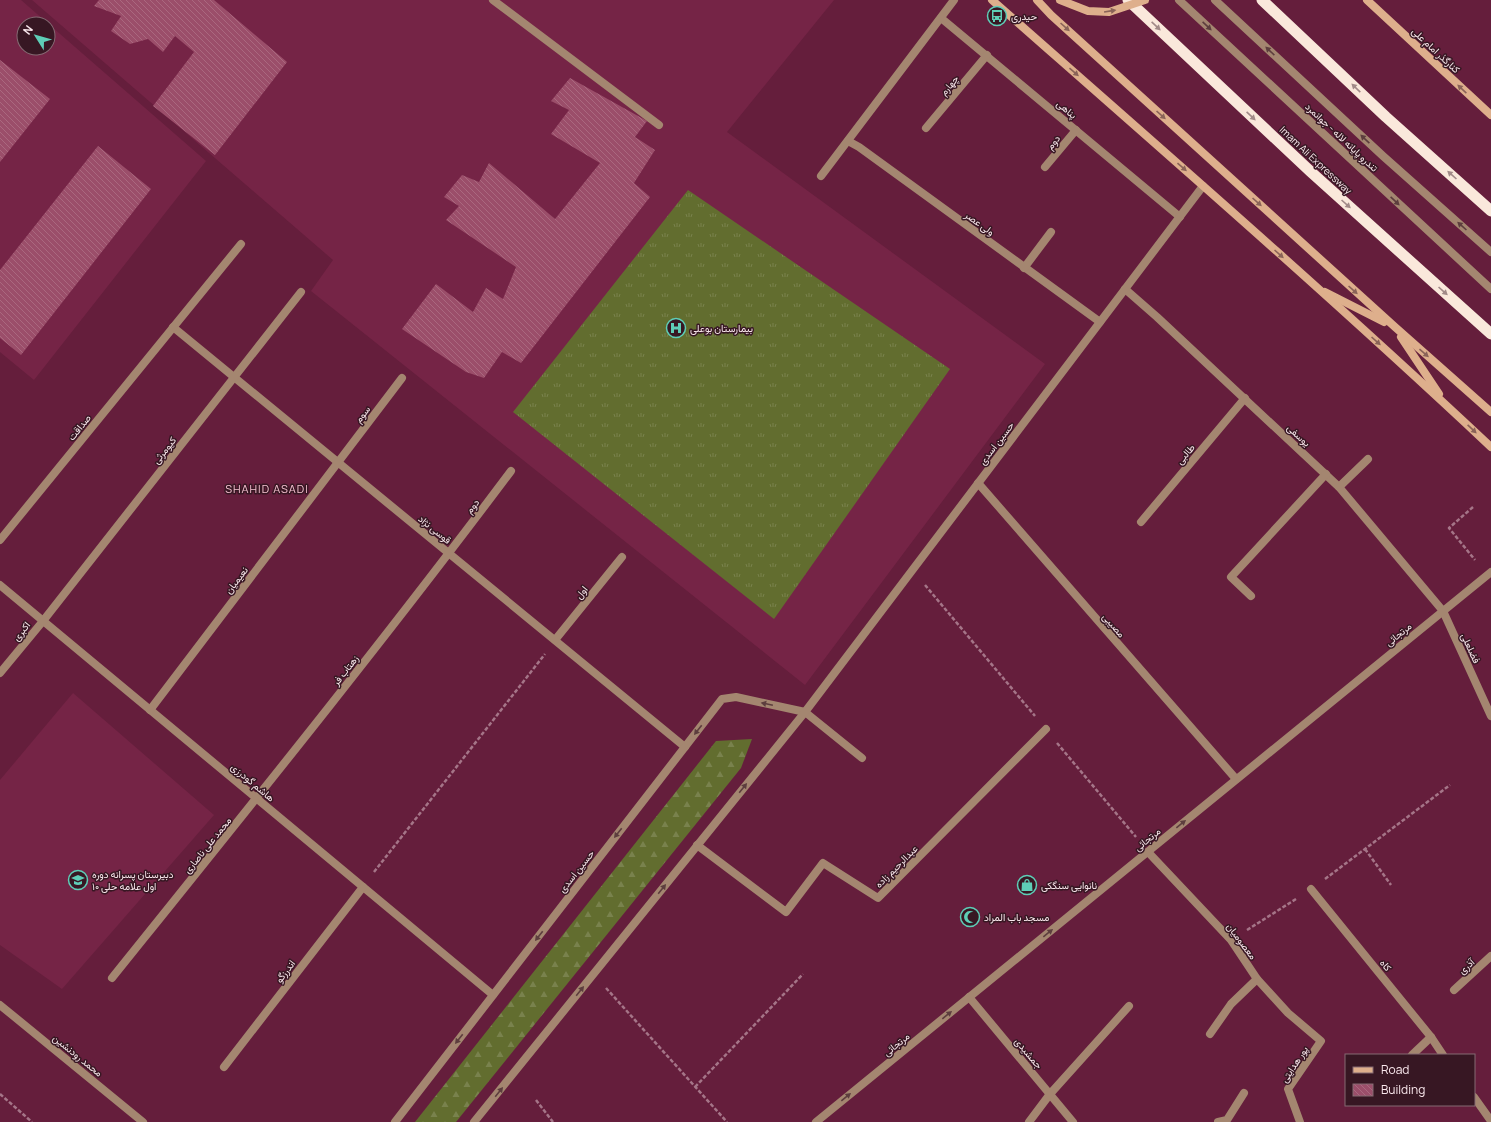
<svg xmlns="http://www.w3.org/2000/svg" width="1491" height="1122" viewBox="0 0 1491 1122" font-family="Manrope,Vazirmatn,sans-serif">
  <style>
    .built { fill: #752446; fill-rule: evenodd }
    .grass { fill: url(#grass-tufts) }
    .forest { fill: url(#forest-firs) }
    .building { fill: url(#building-back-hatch) }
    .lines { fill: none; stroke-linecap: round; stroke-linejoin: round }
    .path { stroke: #a57588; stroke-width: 2.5; stroke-dasharray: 4 2; stroke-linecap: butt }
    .service { stroke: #a48670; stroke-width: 8 }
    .minor { stroke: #a48670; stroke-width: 8 }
    .secondary { stroke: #deaf8c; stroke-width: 8 }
    .trunk { stroke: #fae8db; stroke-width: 11 }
    .secondary-bridge { stroke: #deaf8c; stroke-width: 8 }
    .oneway { fill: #8a6358 }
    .oneway2 { fill: #a28a88 }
    .oneway3 { fill: #5d3e3e }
    .labels { text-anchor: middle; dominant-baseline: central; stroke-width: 3; stroke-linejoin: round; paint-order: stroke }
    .poi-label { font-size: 10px; fill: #f9e7ec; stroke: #371723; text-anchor: start }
    .street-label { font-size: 10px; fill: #f9e7ec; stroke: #371723 }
    .neighbourhood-label { font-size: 11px; letter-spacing: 1px; fill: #f7c2d2; stroke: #371723 }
  </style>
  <defs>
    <pattern id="grass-tufts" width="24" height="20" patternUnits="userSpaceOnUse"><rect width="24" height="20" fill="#626d2f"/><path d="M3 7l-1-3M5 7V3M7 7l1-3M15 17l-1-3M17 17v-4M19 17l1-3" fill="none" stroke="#79824d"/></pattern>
    <pattern id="forest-firs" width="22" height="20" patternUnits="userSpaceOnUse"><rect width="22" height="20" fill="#626d2f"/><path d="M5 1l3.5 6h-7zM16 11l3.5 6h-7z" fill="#79824d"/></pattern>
    <pattern id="building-back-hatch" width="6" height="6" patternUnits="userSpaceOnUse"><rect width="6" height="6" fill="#9b4e6a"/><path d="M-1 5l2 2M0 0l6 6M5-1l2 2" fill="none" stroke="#aa687f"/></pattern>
  </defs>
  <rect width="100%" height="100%" fill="#651e3c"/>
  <g class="built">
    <path d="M0,0H21L206,161L34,380L0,352ZM24,24H48V48H24Z"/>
    <path d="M32,0H834L727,132L1045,364L805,685L311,291L333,260Z"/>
    <path d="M73,693L214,815L62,989L0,945V780Z"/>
  </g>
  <path class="grass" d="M688,190L950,369L774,619L513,412Z"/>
  <path class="forest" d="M752,739L741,768L456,1122H415L716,741Z"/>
  <g class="building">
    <path d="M99,0H214L287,62L215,155L153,106L194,52L175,36L163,52L148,39L130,44L111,31L121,16L94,6Z"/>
    <path d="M0,60L50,99L0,162Z"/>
    <path d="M570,78L647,121L635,137L655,150L634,183L650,197L521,363L502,352L484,378L466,372L402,329L436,284L473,312L486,288L503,299L516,267L446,220L459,206L444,197L462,175L479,182L489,163L555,219L600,163L551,134L569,110L551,101Z"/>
    <path d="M98,146L151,189L21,355L0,338V270Z"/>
  </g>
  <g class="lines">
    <g class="path">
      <path d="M1473,507L1449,528L1475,560"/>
      <path d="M925,585L1035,716"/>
      <path d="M1057,743L1136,837"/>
      <path d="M1365,849L1391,885"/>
      <path d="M374,872L545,654"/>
      <path d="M1325,879L1450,785"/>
      <path d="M1247,930L1296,899"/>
      <path d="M606,988L727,1122"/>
      <path d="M695,1087L803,974"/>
      <path d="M0,1094L32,1122"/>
      <path d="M536,1100L553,1122"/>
    </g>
    <g class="service">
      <path d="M493,0L659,125"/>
      <path d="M1179,0L1491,289"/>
      <path d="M1215,0L1383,156L1491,252"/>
    </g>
    <g class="minor">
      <path d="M941,18L1180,217"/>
      <path d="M926,128L987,55"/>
      <path d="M848,141L859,147L1100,322"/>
      <path d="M1045,167L1076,130"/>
      <path d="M821,176L954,0"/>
      <path d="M1024,268L1051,232"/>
      <path d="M1125,289L1157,317L1339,487L1443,611L1491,716"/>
      <path d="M173,327L685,747"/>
      <path d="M978,483L1236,779"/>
      <path d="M1339,487L1368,459"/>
      <path d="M1141,522L1245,398"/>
      <path d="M0,540L241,244"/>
      <path d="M0,585L493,995"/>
      <path d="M1251,596L1231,577L1326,474"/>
      <path d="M555,640L622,557"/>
      <path d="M0,673L43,621L301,292"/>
      <path d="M150,710L402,378"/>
      <path d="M697,845L786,912L823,863L878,898L1046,729"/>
      <path d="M1148,852L1231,940L1257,979L1288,1013L1321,1041L1288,1089L1300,1122"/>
      <path d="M1311,889L1431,1037L1443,1055"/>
      <path d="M112,978C247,810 382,643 511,471"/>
      <path d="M1454,990L1491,956"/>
      <path d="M969,997L1073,1122"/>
      <path d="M0,1005L143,1122"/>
      <path d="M1210,1034L1231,1004L1257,979"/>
      <path d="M1412,1055L1431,1037"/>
      <path d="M224,1067L363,887"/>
      <path d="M1474,1097L1491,1121"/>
      <path d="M395,1122L722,699L736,697L805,712L862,758"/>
      <path d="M474,1122L805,712L1203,186"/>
      <path d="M816,1122L1491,572"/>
      <path d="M1029,1122L1050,1094L1129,1006"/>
      <path d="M1218,1122L1227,1120L1244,1093"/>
    </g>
    <g class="secondary">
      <path d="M992,0C1159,147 1328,294 1491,447"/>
      <path d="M1037,0L1051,15L1395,327L1491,412"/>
      <path d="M1367,0L1491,115"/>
      <path d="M1325,292L1384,322"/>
      <path d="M1401,337L1439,394"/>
    </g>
    <g class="trunk">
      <path d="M1128,0L1311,172L1491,334"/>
      <path d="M1262,0L1386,117L1491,211"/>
    </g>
    <path class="secondary-bridge" d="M1060,0L1088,11L1109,12L1145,0"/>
  </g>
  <defs><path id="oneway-solid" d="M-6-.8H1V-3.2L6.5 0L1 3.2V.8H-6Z"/></defs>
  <g class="oneway">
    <use href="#oneway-solid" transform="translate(1110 11) rotate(-9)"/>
    <use href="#oneway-solid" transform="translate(1065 27) rotate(42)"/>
    <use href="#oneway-solid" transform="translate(1074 72) rotate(41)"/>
    <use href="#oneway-solid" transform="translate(1462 89) rotate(-137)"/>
    <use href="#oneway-solid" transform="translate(1161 115) rotate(42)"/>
    <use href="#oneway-solid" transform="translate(1182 167) rotate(41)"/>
    <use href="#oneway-solid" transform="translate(1257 202) rotate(42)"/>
    <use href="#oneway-solid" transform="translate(1279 254) rotate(42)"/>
    <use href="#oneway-solid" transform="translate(1353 290) rotate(42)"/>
    <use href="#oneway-solid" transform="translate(1376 341) rotate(42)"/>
    <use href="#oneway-solid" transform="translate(1424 353) rotate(41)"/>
    <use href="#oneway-solid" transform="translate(1472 429) rotate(43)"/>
  </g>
  <g class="oneway2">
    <use href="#oneway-solid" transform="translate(1156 26) rotate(43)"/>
    <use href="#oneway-solid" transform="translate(1356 88) rotate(-136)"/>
    <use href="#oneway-solid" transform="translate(1251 116) rotate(43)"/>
    <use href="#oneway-solid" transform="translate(1452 175) rotate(-138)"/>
    <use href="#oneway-solid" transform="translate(1346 204) rotate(42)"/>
    <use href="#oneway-solid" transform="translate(1443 291) rotate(42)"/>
  </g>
  <g class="oneway3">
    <use href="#oneway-solid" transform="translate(1207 26) rotate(43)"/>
    <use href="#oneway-solid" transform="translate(1270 51) rotate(-137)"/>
    <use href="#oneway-solid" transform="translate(1365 139) rotate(-137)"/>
    <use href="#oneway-solid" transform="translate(1395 201) rotate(43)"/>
    <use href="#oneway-solid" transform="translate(1462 226) rotate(-138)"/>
    <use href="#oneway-solid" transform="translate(767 704) rotate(-168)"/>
    <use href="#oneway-solid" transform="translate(698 730) rotate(128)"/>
    <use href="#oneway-solid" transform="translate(743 788) rotate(-51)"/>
    <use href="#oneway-solid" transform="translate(1181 824) rotate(-39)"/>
    <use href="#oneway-solid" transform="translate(618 833) rotate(128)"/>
    <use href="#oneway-solid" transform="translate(662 889) rotate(-51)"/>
    <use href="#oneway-solid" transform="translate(1048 933) rotate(-39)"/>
    <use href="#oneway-solid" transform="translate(539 936) rotate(128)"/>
    <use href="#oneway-solid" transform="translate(580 991) rotate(-51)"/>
    <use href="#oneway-solid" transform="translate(947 1015) rotate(-39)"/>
    <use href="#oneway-solid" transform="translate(459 1039) rotate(128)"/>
    <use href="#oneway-solid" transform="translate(499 1092) rotate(-51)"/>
    <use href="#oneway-solid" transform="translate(846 1097) rotate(-39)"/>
  </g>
  <defs>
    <g id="bus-ring" transform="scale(1)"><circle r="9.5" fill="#371723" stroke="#5eceb7" stroke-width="1.5"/><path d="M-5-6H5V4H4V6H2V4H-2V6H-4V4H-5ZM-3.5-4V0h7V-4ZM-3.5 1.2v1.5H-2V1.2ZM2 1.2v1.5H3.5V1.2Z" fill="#5eceb7"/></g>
    <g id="hospital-ring" transform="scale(1)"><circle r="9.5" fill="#371723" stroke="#5eceb7" stroke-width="1.5"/><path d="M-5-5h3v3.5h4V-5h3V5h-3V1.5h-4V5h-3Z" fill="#5eceb7"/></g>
    <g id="school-ring" transform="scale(1)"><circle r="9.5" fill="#371723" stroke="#5eceb7" stroke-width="1.5"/><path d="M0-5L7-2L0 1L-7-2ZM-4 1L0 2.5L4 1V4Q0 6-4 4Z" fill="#5eceb7"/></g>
    <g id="shop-ring" transform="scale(1)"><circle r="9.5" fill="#371723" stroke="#5eceb7" stroke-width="1.5"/><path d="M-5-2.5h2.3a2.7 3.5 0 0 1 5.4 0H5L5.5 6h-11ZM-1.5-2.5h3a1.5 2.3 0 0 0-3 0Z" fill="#5eceb7"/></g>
    <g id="mosque-ring" transform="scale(1)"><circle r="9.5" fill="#371723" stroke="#5eceb7" stroke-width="1.5"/><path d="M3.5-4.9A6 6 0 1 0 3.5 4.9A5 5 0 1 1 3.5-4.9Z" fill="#5eceb7"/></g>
  </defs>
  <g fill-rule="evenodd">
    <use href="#bus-ring" x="997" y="16"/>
    <use href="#hospital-ring" x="676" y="328"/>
    <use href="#school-ring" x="78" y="880"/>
    <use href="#shop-ring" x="1027" y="885"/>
    <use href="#mosque-ring" x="970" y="917"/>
  </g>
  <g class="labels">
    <g class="poi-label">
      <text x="1011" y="16">حیدری</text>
      <text x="690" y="328">بیمارستان بوعلی</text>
      <text x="92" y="874">دبیرستان پسرانه دوره<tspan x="92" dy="12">اول علامه حلی ۱۰</tspan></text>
      <text x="1041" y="885">نانوایی سنگکی</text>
      <text x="984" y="917">مسجد باب المراد</text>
    </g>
    <g class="street-label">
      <text transform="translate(1436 50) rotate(43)">کنارگذر امام علی</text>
      <text transform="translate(949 85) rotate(-50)">چهارم</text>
      <text transform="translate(1067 109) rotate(40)">پناهی</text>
      <text transform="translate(1342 137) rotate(43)">تندرو پایانه لاله - جوانمرد</text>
      <text transform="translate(1053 142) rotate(-51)">دوم</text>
      <text transform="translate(1316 160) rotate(43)">Imam Ali Expressway</text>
      <text transform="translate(980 223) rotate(36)">ولی عصر</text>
      <text transform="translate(362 414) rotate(-53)">سوم</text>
      <text transform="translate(79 427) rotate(-51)">صداقت</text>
      <text transform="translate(1299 435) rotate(43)">یوسفی</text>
      <text transform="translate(996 443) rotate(-53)">حسین اسدی</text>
      <text transform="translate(164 450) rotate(-52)">کیومرثی</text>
      <text transform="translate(1185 454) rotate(-50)">طالبی</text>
      <text transform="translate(472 506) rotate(-53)">دوم</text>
      <text transform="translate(435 529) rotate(39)">قوسی نژاد</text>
      <text transform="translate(236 580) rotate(-53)">نعیمیان</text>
      <text transform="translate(581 592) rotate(-51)">اول</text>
      <text transform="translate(1114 625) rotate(49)">مصیبی</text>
      <text transform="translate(21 631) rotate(-51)">اکبری</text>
      <text transform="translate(1398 634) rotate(-39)">مرتجائی</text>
      <text transform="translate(1471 648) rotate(65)">فضلعلی</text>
      <text transform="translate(345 670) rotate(-52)">زهتاب فر</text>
      <text transform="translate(253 782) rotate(40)">هاشم گودرزی</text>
      <text transform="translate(1147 839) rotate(-39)">مرتجائی</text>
      <text transform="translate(207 845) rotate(-51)">محمد علی ناصاری</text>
      <text transform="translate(896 866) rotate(-45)">عبدالرحیم زاده</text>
      <text transform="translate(576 871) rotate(-52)">حسین اسدی</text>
      <text transform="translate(1242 941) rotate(53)">معصومیان</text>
      <text transform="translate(1386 965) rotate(51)">کاه</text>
      <text transform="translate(1466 966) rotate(-42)">آذری</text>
      <text transform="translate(285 971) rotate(-53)">اندرزگو</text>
      <text transform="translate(896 1044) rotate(-39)">مرتجائی</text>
      <text transform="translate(1029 1053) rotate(50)">جمشیدی</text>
      <text transform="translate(78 1055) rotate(39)">محمد رودنشین</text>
      <text transform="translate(1294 1064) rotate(-57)">پور هدایتی</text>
    </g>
    <g class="neighbourhood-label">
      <text x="267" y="488">SHAHID ASADI</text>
    </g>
  </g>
  <rect x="1345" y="1054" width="130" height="52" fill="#371723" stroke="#856a73"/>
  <rect x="1353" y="1067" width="20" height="6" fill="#deaf8c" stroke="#856a73"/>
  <text x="1381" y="1074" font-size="12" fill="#f9e7ec">Road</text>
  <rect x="1353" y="1084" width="20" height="12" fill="url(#building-back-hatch)" stroke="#856a73"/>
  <text x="1381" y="1094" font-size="12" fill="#f9e7ec">Building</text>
  <g transform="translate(36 36) rotate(307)"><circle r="19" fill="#371723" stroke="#856a73"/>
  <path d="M0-3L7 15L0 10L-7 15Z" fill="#5eceb7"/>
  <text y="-6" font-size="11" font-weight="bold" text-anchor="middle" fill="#f9e7ec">N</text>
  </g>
</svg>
